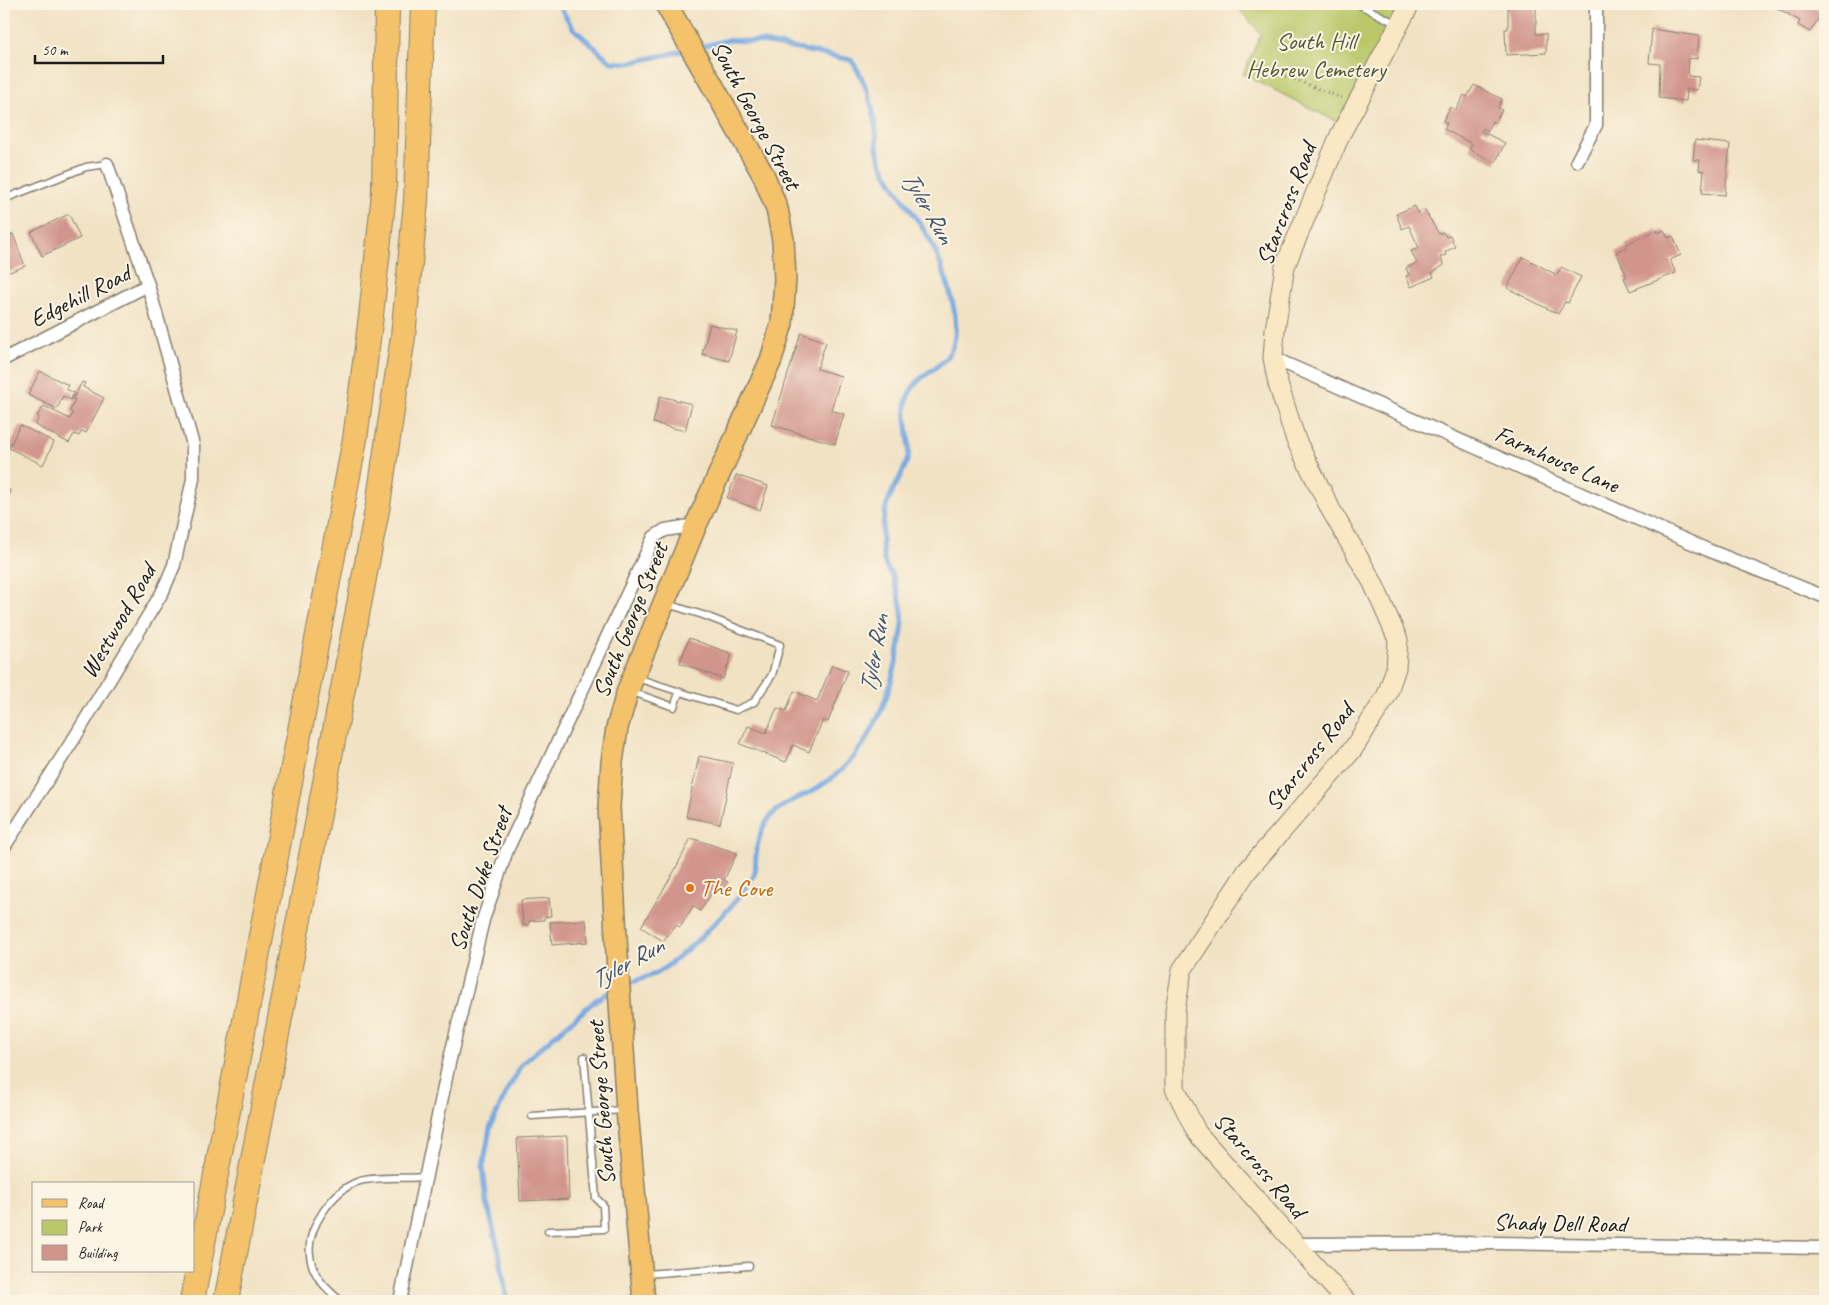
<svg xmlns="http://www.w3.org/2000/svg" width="1829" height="1305" viewBox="0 0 1829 1305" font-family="Caveat,sans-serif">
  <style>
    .green { fill: #bac86a; stroke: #6b7243 }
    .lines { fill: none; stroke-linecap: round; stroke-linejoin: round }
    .stream { stroke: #75a7e1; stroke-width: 5 }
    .building { fill: #d1958d }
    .lane-casing { stroke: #867f70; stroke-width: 9 }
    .street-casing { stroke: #867f70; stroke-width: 15 }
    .secondary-casing { stroke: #867f70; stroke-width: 21 }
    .primary-casing { stroke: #867f70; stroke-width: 24 }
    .highway-casing { stroke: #867f70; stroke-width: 26 }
    .path { stroke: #867f70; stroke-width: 3; stroke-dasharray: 1 4; stroke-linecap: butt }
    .lane { stroke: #fff; stroke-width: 6 }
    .street { stroke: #fff; stroke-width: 12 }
    .secondary { stroke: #fae7c3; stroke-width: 19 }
    .primary { stroke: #f3c26a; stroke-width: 21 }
    .highway { stroke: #f3c26a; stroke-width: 24 }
    .food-dot { fill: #e8710a; stroke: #fcf5e5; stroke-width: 2 }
    .labels { text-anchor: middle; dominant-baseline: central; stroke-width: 4; stroke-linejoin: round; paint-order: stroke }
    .park-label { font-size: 24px; fill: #535837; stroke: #fcf5e5 }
    .street-label { font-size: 24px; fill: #1c1c1c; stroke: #fcf5e5 }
    .food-label { font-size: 24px; fill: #c56008; stroke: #fcf5e5; text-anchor: start }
    .water-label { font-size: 25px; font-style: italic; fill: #40546b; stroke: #fcf5e5 }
  </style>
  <rect width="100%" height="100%" fill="#fcf5e5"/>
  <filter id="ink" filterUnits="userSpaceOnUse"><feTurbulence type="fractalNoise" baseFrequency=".02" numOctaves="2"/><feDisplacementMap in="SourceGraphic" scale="10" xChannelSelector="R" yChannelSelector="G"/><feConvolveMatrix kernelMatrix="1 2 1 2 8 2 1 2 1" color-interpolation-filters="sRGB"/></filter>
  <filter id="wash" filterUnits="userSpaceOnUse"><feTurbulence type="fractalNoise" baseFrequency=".0096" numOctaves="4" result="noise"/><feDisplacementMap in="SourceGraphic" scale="20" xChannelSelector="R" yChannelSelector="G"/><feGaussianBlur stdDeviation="1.12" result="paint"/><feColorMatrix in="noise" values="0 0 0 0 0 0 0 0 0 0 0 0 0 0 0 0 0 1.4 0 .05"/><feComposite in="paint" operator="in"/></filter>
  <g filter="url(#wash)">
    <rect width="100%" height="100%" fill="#f1e2c4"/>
    <path class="green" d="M1240,4H1402L1341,124L1243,74L1261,34L1240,10Z"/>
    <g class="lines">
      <g class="stream">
        <path d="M558,4L573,28L611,62L629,63L687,50"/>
        <path d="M624,985C634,981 645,978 655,974C677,963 748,895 755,872C756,867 755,861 756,855C757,842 762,824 772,815C785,801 804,797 819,787C873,754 893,690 902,631C905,614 899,594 893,577C891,572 886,568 885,563C880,547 882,524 886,508C890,490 904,475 908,457C913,436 899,412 910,392C918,376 935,371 946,358C969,331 945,273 932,244C918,216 895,193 882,164C875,150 877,136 875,121C871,99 864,78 851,60L763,42L728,40L695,48"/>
        <path d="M507,1301L500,1257L487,1202L483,1167L490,1128L507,1091L523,1063L597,999L614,990"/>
      </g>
    </g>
    <g id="blocks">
      <g class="building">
        <path d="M1765,4H1810L1823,11L1810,32L1798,25L1800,21L1770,4L1769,6Z"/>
        <path d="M1536,5V34H1546V53L1506,55L1505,29H1508V6Z"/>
        <path d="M1652,29L1699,36L1697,59L1689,58L1688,76L1699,77L1697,90L1687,89L1686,101L1659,98L1660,64L1649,63Z"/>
        <path d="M1474,85L1502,99L1498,108L1502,110L1495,123L1492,121L1487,131L1483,128L1481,131L1505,143L1495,163L1469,149L1472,144L1444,129L1447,123L1443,121L1450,107L1456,110L1464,95L1467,97Z"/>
        <path d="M1695,140L1730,144L1725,195L1702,193L1704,171L1699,170L1700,160H1693Z"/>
        <path d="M1415,206L1418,213L1424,209L1439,234L1443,232L1446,237L1450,235L1455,247L1445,252L1446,255L1440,257L1444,265L1432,273L1434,277L1411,287L1406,276L1409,275L1406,268L1417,263L1411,251L1419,248L1409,226L1402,229L1396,214Z"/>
        <path d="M69,214L80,238L42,256L31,232Z"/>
        <path d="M1657,230L1658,233L1664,230L1668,238L1673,236L1681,255L1670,260L1676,273L1630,291L1624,278L1627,276L1616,252L1627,247L1625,245Z"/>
        <path d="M13,234L25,266L4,274V238Z"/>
        <path d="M1523,257L1557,275L1561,267L1581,277L1568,303L1565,302L1558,314L1507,288Z"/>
        <path d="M710,324L737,331L729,361L702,354Z"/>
        <path d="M801,333L826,342L817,369L841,376L831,410L844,414L835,444L772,425Z"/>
        <path d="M40,371L68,385L66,389L74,393L71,400L63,396L57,409L28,395Z"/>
        <path d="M82,382L85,383L83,387L104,398L86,433L82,431L79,436L74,434L69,443L35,425L39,417L37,416L44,406L70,419L73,413L70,411L75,400L73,399Z"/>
        <path d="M660,396L692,404L685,431L653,423Z"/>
        <path d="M20,425L54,442L43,465L9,448Z"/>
        <path d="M736,475L768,486L760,510L727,498Z"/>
        <path d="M4,478L8,479L5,489L10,490L5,514Z"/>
        <path d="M689,638L732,654L723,679L680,663Z"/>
        <path d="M832,665L848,671L828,722L823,720L809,752L793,745L786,762L740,744L748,726L766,733L777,708L786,711L794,691L817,701Z"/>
        <path d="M699,756L733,763L720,824L686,817Z"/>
        <path d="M691,838L737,853L724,880L728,882L722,890L717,886L700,911L693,906L680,927L676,925L663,941L641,927L675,870Z"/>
        <path d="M549,898L551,916L544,917V920L529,921V925H523L521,900Z"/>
        <path d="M586,920L588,942L552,945L550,922Z"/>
        <path d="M567,1136L569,1199L520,1201L517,1138Z"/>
      </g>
    </g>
  </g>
  <g filter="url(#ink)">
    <use href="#blocks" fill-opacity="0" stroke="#867f70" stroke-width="1"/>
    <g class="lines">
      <g class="lane-casing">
        <g id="lane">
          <path d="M1358,4L1397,24"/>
          <path d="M4,199L86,167L107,164"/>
          <path d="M637,678L736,710L754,702L772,675L780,645L703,615L667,604"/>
          <path d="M630,691L674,707L679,693"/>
          <path d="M532,1116L623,1110"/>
          <path d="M548,1231L604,1229L603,1205L596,1198L584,1057"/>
          <path d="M646,1274L749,1266"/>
          <path d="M341,1301C326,1289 312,1275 310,1255C306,1228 333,1191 357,1182C373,1176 407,1179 426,1177"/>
        </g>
      </g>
      <g class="street-casing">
        <g id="street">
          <path d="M1577,161L1596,125V4"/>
          <path d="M1273,358L1708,550L1825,597"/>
          <path d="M4,359L148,285"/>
          <path d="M4,847L75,737L163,591L174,565L193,479V445L148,285L107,164"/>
          <path d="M1294,1244L1493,1243L1825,1248"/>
          <path d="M400,1301L449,1063L483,920L507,850L654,537L665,530L696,525"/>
        </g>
      </g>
      <g class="secondary-casing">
        <path id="secondary" d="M1346,1301L1197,1133L1175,1088V1010L1182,970L1247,871L1353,749L1387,695L1396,668L1398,640L1373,583L1331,510L1296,440L1278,384L1273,358L1275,330L1285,266L1340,135L1410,4"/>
      </g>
      <g class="primary-casing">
        <path id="primary" d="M644,1301L627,1110L618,973L609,807L612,762L617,728L628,690L696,525L771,360L782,323L785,279L783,240L777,209L764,176L666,4"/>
      </g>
      <g class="highway-casing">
        <g id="highway">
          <path d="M192,1301L355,439L371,316L384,192L387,4"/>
          <path d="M226,1301L378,505L403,337L416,201L423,4"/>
        </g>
      </g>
      <path class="path" d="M1257,65L1342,98"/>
      <use href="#lane" class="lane"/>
      <use href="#street" class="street"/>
      <use href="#secondary" class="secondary"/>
      <use href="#primary" class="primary"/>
      <use href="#highway" class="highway"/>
    </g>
  </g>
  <circle class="food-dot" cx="690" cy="888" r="5"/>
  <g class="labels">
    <g class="park-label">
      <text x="1316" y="41">South Hill<tspan x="1316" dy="28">Hebrew Cemetery</tspan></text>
    </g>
    <g class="street-label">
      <text transform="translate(756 115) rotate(62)">South George Street</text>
      <text transform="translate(1286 204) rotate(-69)">Starcross Road</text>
      <text transform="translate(80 296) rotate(-27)">Edgehill Road</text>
      <text transform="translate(1557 459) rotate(24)">Farmhouse Lane</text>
      <text transform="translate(630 620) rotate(-68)">South George Street</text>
      <text transform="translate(118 621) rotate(-60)">Westwood Road</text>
      <text transform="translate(1309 757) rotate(-52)">Starcross Road</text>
      <text transform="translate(480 879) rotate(-71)">South Duke Street</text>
      <text transform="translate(601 1103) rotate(-94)">South George Street</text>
      <text transform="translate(1260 1165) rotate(50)">Starcross Road</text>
      <text transform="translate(1560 1223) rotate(1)">Shady Dell Road</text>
    </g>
    <g class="food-label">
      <text x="700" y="888">The Cove</text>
    </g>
    <g class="water-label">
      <text transform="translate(928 207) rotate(60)">Tyler Run</text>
      <text transform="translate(874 654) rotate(-80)">Tyler Run</text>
      <text transform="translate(627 963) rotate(-29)">Tyler Run</text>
    </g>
  </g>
  <rect width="1829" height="1305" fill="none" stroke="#fcf5e5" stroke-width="20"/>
  <rect x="32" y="1182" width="162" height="90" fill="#fcf5e5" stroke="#a29e95"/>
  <rect x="42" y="1199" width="25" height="8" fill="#f3c26a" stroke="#a29e95"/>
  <text x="78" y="1208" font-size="15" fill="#1c1c1c">Road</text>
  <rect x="42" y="1220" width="25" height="15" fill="#bac86a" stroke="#a29e95"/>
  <text x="78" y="1232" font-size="15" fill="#1c1c1c">Park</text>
  <rect x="42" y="1245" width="25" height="15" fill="#d1958d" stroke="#a29e95"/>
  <text x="78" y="1258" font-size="15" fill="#1c1c1c">Building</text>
  <path d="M35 55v8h128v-8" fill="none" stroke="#1c1c1c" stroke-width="2.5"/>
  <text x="42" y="55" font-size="15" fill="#1c1c1c" stroke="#fcf5e5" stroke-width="4" paint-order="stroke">50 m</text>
</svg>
